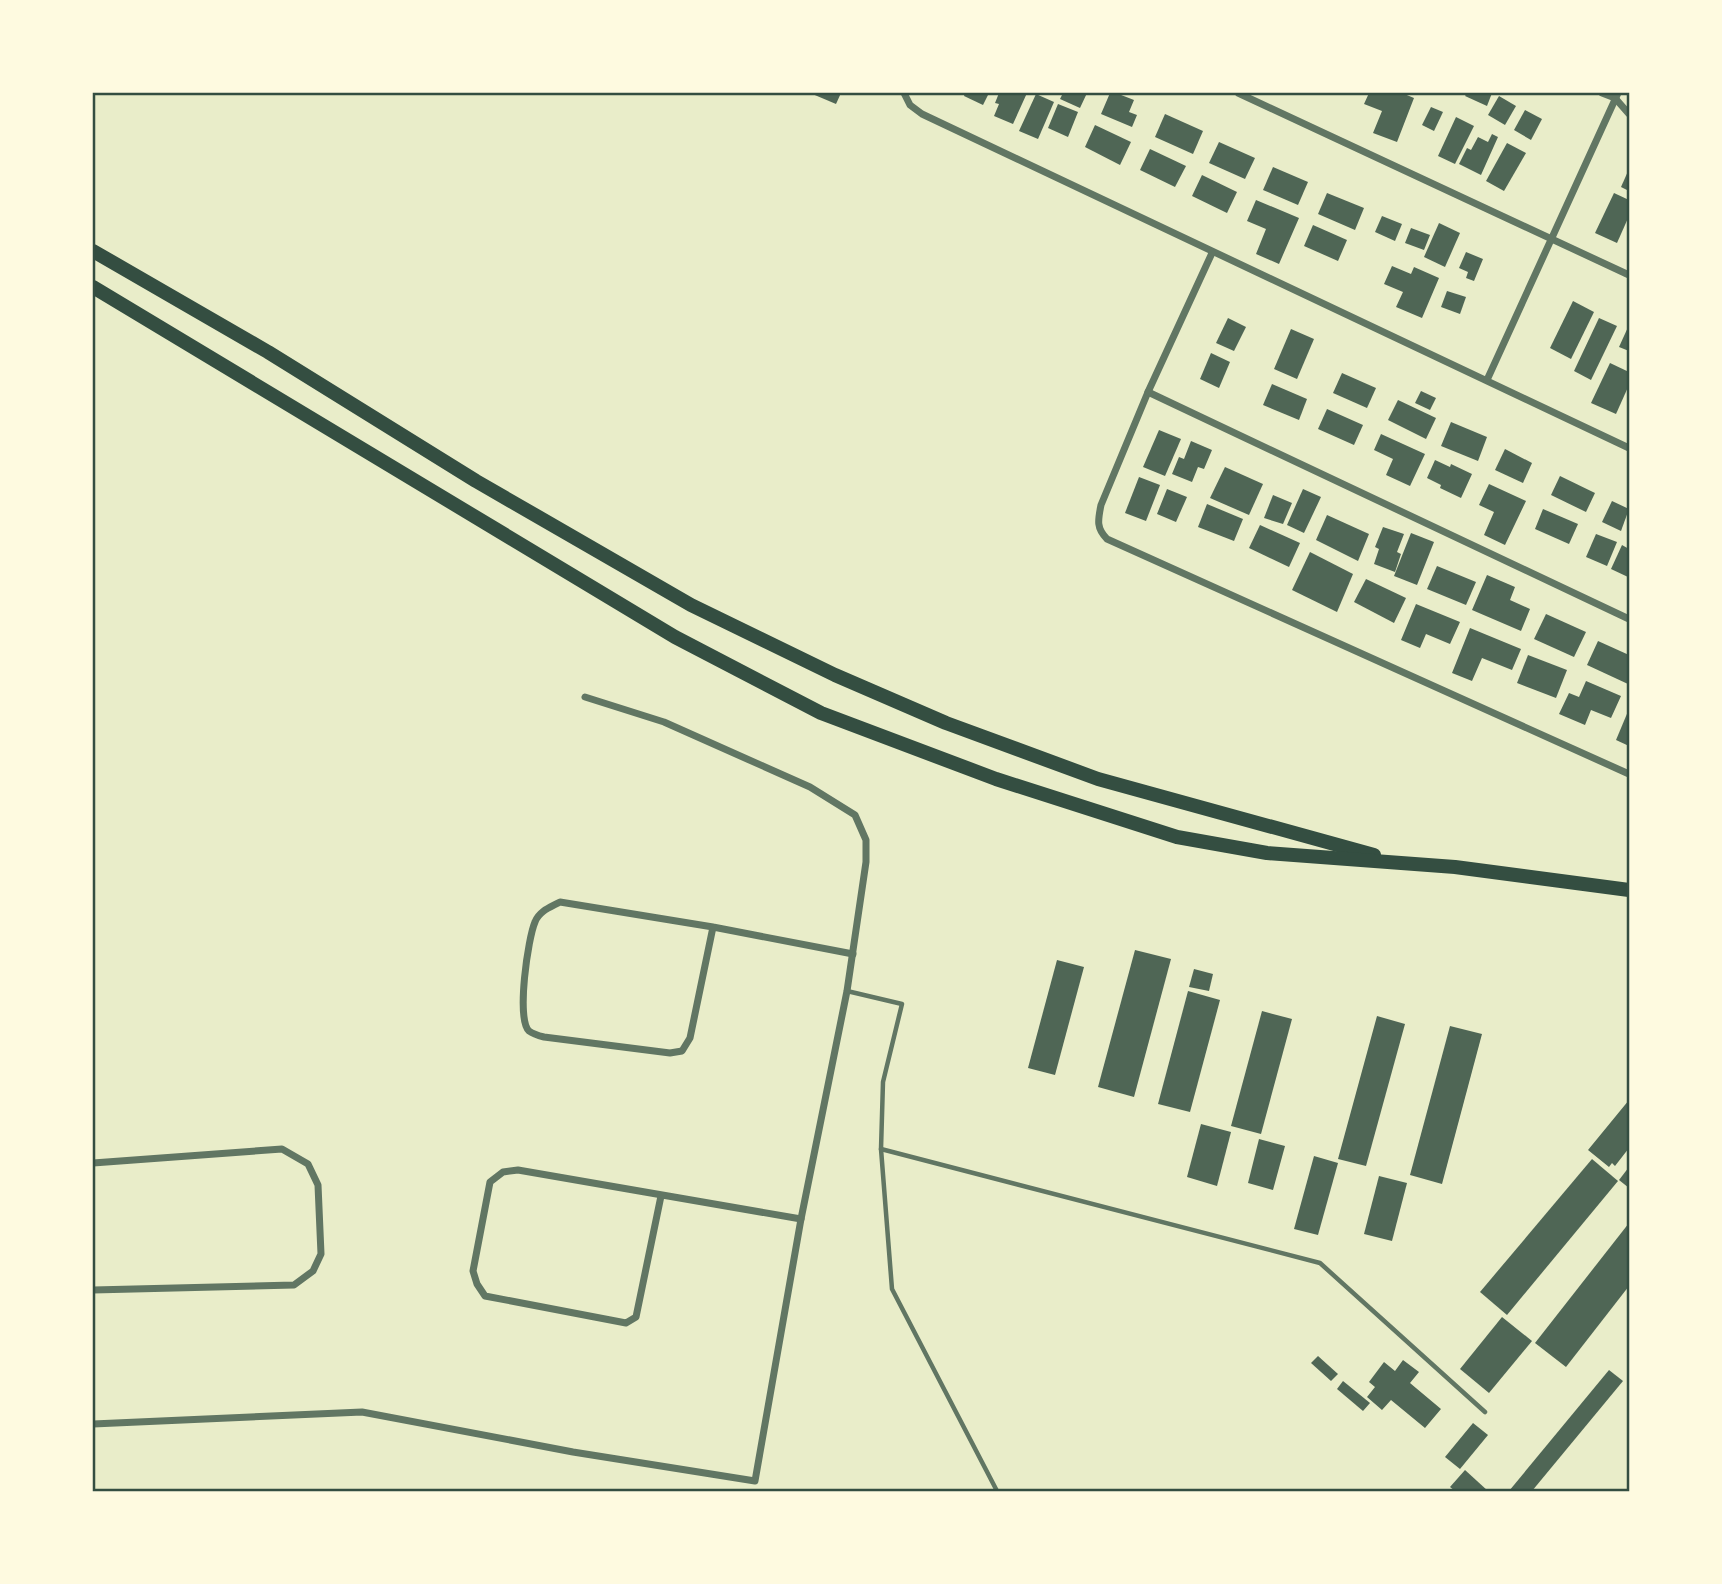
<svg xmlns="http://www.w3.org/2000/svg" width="1722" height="1584" viewBox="0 0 1722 1584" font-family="Signika,sans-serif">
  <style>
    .building { fill: #4f6655 }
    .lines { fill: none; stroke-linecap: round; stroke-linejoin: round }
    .service { stroke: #617663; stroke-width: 4.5 }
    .minor { stroke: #617663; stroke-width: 7 }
    .primary { stroke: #344e41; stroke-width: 14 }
    .neatline { fill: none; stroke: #344e41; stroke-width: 2.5 }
  </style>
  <rect width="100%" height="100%" fill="#e9edc9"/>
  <g class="building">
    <path d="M810,93H841L836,104Z"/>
    <path d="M965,93H989L983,105L964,96Z"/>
    <path d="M999,93H1027L1013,124L994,116L999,104L995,103Z"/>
    <path d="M1063,93H1087L1080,108L1060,99Z"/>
    <path d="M1110,93H1116L1134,100L1129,112L1137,115L1132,127L1101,114Z"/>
    <path d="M1369,93H1402L1414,98L1397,142L1373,133L1382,111L1364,104Z"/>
    <path d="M1467,93H1492L1487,106L1465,96Z"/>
    <path d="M1036,94L1054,102L1038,139L1019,131Z"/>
    <path d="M1499,96L1516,106L1505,125L1488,115Z"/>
    <path d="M1058,104L1078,112L1068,137L1048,128Z"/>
    <path d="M1431,107L1443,112L1434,131L1422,125Z"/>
    <path d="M1525,110L1542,119L1531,140L1514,130Z"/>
    <path d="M1165,114L1203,131L1193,154L1155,137Z"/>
    <path d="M1456,117L1474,126L1455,164L1438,156Z"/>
    <path d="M1095,125L1131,142L1120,165L1085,147Z"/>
    <path d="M1492,134L1498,137L1481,175L1459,164L1467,148L1471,150L1478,137L1488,142Z"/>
    <path d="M1219,142L1255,158L1245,179L1209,163Z"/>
    <path d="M1507,143L1526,153L1504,191L1486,181Z"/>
    <path d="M1150,149L1186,166L1175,187L1140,170Z"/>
    <path d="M1273,167L1308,182L1298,205L1263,190Z"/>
    <path d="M1629,169V191L1621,187Z"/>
    <path d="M1202,175L1237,192L1227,213L1192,196Z"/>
    <path d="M1327,193L1364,208L1355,230L1318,214Z"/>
    <path d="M1614,193L1629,200V216L1617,243L1595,233Z"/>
    <path d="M1256,200L1299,218L1279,264L1256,254L1266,229L1247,221Z"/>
    <path d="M1382,216L1402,224L1395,241L1375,232Z"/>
    <path d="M1439,223L1460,233L1445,267L1424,257Z"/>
    <path d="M1313,225L1347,240L1338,261L1304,246Z"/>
    <path d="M1411,228L1430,235L1424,250L1405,243Z"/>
    <path d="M1466,252L1483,259L1474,281L1466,278L1468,272L1459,268Z"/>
    <path d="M1392,266L1411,274L1414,267L1439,278L1422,318L1396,307L1403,292L1384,284Z"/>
    <path d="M1447,291L1466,297L1460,314L1441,307Z"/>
    <path d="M1573,301L1594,312L1571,359L1550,348Z"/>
    <path d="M1228,318L1246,327L1234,351L1216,343Z"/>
    <path d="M1599,318L1617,326L1591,380L1574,371Z"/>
    <path d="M1629,325V351L1619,347Z"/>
    <path d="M1291,329L1314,339L1297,379L1274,369Z"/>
    <path d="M1211,353L1230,362L1219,388L1200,379Z"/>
    <path d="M1610,363L1629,372V385L1616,414L1591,403Z"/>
    <path d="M1342,373L1376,388L1367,408L1333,393Z"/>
    <path d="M1272,384L1307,399L1299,420L1263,405Z"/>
    <path d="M1421,391L1436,398L1430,410L1415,403Z"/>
    <path d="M1398,400L1436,418L1426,439L1388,420Z"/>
    <path d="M1327,409L1363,425L1354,445L1318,429Z"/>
    <path d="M1451,422L1487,437L1478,461L1441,446Z"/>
    <path d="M1159,430L1181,439L1165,476L1143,467Z"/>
    <path d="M1381,434L1425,454L1410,486L1386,475L1393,459L1374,450Z"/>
    <path d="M1191,441L1212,450L1204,469L1198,467L1192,482L1172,474L1179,457L1184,459Z"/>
    <path d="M1505,449L1532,463L1523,483L1495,470Z"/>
    <path d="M1435,460L1450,467L1451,464L1472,474L1461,498L1440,488L1441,485L1427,478Z"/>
    <path d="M1225,467L1263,484L1249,515L1210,498Z"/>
    <path d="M1560,476L1595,493L1586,512L1551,495Z"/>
    <path d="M1139,477L1160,485L1146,521L1125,513Z"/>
    <path d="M1489,484L1526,501L1505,545L1484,535L1494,512L1479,505Z"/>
    <path d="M1167,489L1187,497L1176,522L1157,514Z"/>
    <path d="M1303,489L1321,497L1304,533L1287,525Z"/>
    <path d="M1273,495L1292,503L1283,524L1264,518Z"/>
    <path d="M1612,501L1629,509L1621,531L1602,522Z"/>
    <path d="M1207,504L1243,519L1234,541L1198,527Z"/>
    <path d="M1543,509L1578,524L1569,544L1535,529Z"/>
    <path d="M1327,515L1369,534L1358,561L1316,540Z"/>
    <path d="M1260,525L1300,543L1289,567L1249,548Z"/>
    <path d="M1383,527L1404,534L1397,552L1401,554L1395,572L1374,564L1379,549L1375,547Z"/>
    <path d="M1411,533L1434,542L1417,585L1394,576Z"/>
    <path d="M1596,534L1617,542L1607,566L1586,557Z"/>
    <path d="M1622,545L1629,549L1628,577L1611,569Z"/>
    <path d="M1310,552L1353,574L1337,612L1292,590Z"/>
    <path d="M1437,566L1476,582L1466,605L1427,589Z"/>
    <path d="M1487,575L1515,587L1510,600L1530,609L1521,631L1472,610Z"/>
    <path d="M1366,579L1406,598L1394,623L1354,602Z"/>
    <path d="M1416,604L1460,622L1450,644L1426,634L1420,648L1401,640Z"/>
    <path d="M1546,614L1586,632L1574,657L1534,639Z"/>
    <path d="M1470,628L1521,649L1512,670L1482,658L1472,681L1452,673Z"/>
    <path d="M1598,641L1629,655L1628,684L1587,665Z"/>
    <path d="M1528,655L1567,670L1556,698L1517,683Z"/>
    <path d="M1586,681L1621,696L1611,718L1591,710L1585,725L1559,714L1569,693L1579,697Z"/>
    <path d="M1629,709V746L1616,740Z"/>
    <path d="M1135,950L1171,959L1134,1097L1098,1087Z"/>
    <path d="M1057,960L1084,967L1055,1075L1028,1068Z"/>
    <path d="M1194,969L1213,974L1209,991L1189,987Z"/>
    <path d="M1188,991L1220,1000L1190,1112L1158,1104Z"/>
    <path d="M1262,1011L1292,1019L1261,1134L1231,1126Z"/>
    <path d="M1377,1016L1405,1024L1366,1166L1338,1159Z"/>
    <path d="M1450,1026L1482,1034L1442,1184L1410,1175Z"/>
    <path d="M1629,1100V1148L1615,1166L1612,1163L1609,1167L1588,1150Z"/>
    <path d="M1201,1124L1231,1132L1217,1186L1187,1177Z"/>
    <path d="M1259,1139L1285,1146L1273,1190L1248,1183Z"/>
    <path d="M1314,1156L1338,1163L1318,1235L1294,1229Z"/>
    <path d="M1592,1159L1618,1181L1507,1315L1480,1292Z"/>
    <path d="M1629,1167V1188L1619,1180Z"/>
    <path d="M1379,1176L1407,1183L1392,1241L1364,1234Z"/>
    <path d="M1629,1223V1286L1566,1367L1535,1343Z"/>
    <path d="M1502,1317L1532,1341L1489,1393L1460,1369Z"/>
    <path d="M1318,1356L1338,1374L1331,1381L1311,1363Z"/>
    <path d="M1403,1360L1419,1372L1410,1383L1441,1409L1425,1428L1391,1400L1382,1410L1367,1397L1375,1387L1369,1382L1384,1362L1395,1371Z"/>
    <path d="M1609,1370L1623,1381L1532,1491H1509Z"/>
    <path d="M1343,1381L1370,1403L1363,1411L1337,1389Z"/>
    <path d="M1473,1423L1488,1435L1460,1469L1445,1457Z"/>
    <path d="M1465,1470L1488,1491H1455L1450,1487Z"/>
  </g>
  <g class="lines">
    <g class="service">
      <path d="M847,991L902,1004L883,1082L881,1149L892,1289L997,1491"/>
      <path d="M881,1149L1320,1263L1485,1412"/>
    </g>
    <g class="minor">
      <path d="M904,93L910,105L922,114L1629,448"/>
      <path d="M1238,93L1629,275"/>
      <path d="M1602,93L1615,98L1629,114"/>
      <path d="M1212,253L1148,392L1101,505C1098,520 1096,528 1107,539L1629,774"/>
      <path d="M1487,380L1618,93"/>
      <path d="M1148,392L1629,619"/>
      <path d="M713,927L690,1038L682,1051L670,1053L544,1037C540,1036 533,1034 529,1031C516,1019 528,938 535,922C539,911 551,907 560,902L713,927L853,954"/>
      <path d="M93,1163L282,1149L308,1164L318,1185L321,1254L313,1271L294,1285L93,1290"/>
      <path d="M661,1196L636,1317L626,1323L485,1296L477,1284L473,1271L490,1182L503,1172L518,1170L801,1219"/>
      <path d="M93,1424L362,1412L573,1452L755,1481L801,1219L847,991L866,862V840L855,815L810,787L664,722L585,697"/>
    </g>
    <g class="primary">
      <path d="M93,251L268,352L476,481L691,605L835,675L946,723L1098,779L1374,855"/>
      <path d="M93,287L675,637L821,713L996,779L1177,837L1267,853L1455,867L1629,890"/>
    </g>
  </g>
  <rect width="1722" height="1584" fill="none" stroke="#fefae0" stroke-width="189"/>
  <rect x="94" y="94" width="1534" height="1396" class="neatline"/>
</svg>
